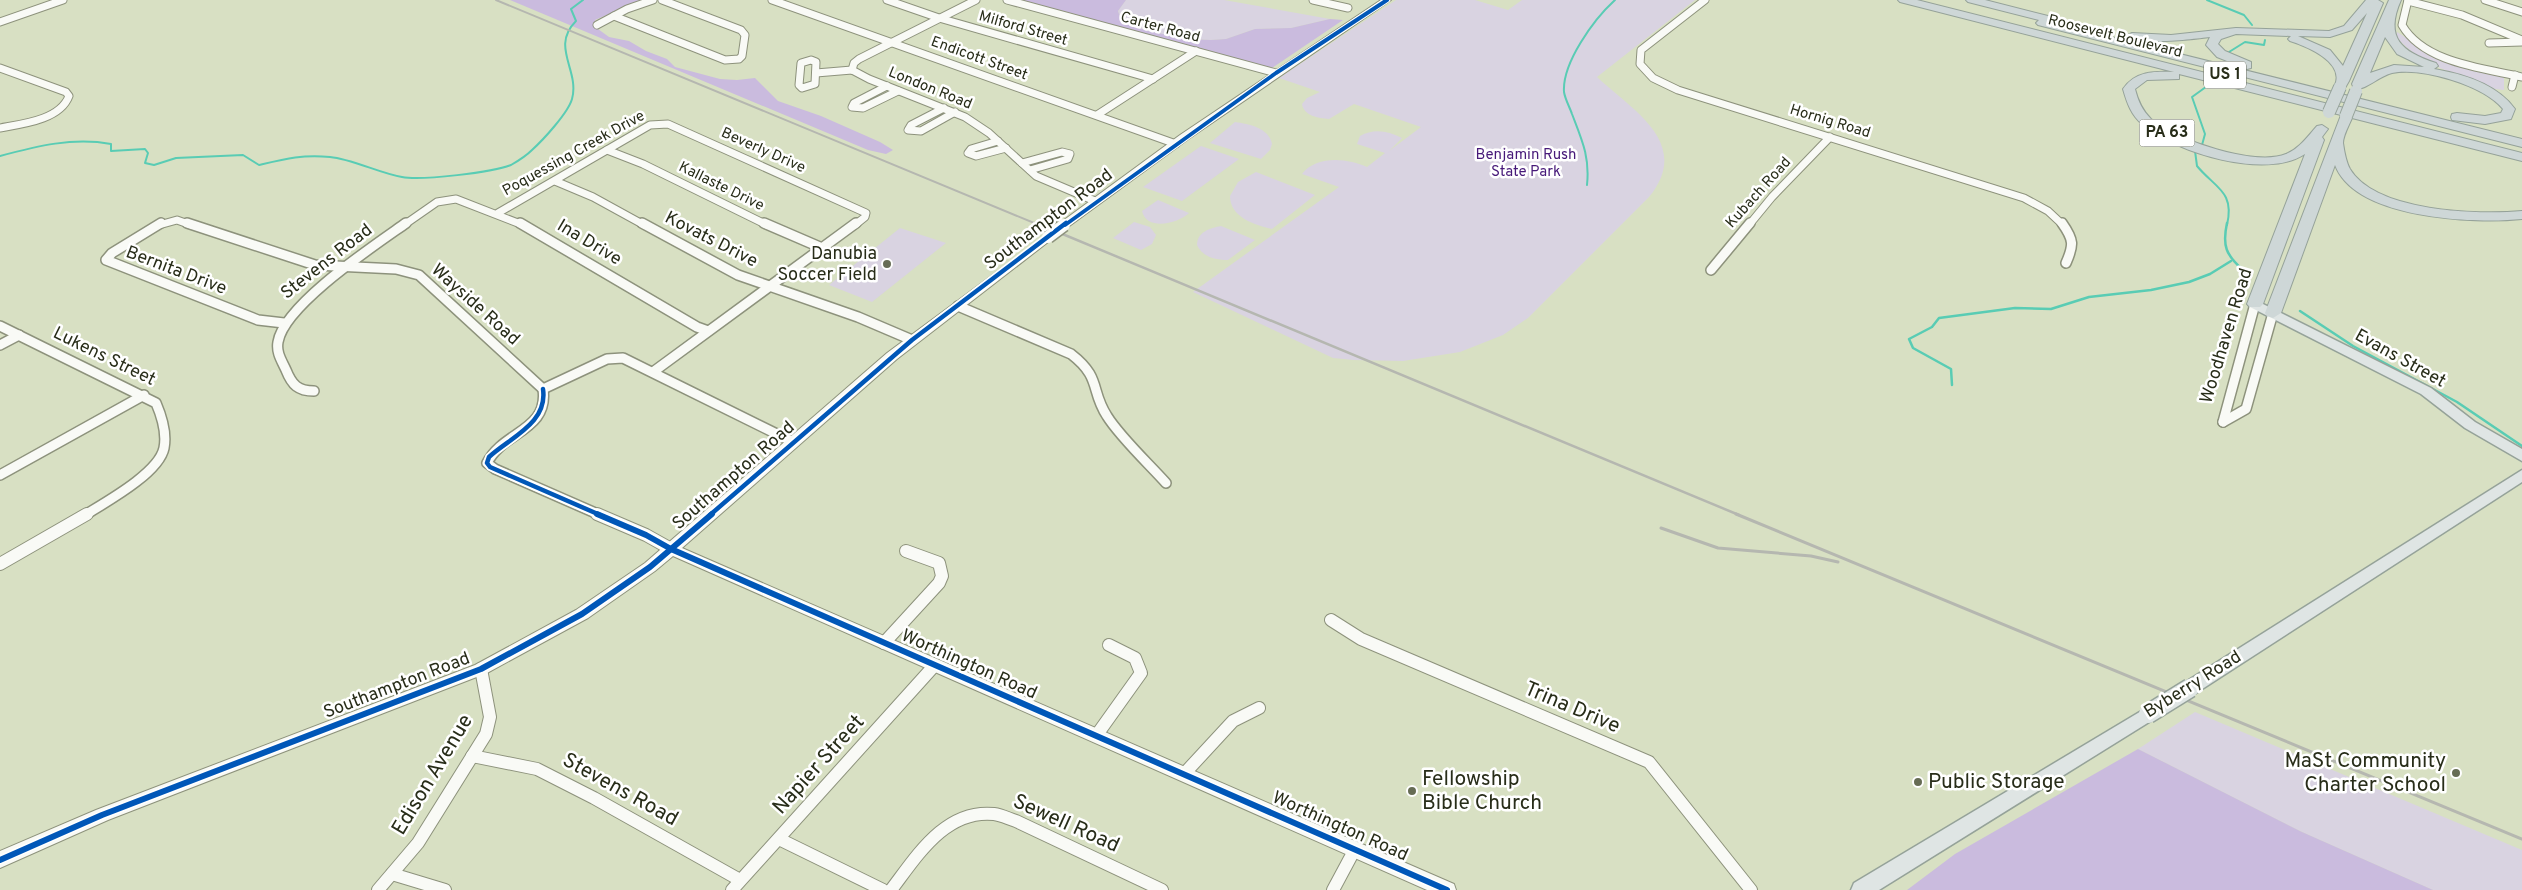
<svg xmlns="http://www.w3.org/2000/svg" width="2522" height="890" viewBox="0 0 2522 890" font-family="Overpass,sans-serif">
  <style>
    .green { fill: #d9d3e1 }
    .forest { fill: #cabbde }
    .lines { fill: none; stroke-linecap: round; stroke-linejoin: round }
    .stream-far1 { stroke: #59ccb4; stroke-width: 2 }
    .stream { stroke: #59ccb4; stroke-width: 2.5 }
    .street-far2-casing { stroke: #8d927c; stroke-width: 9 }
    .street-far1-casing { stroke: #8d927c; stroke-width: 12 }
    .street-casing { stroke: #8d927c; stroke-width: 14 }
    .secondary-casing { stroke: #8d927c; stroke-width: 2 }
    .primary-casing { stroke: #95a299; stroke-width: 3 }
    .highway-casing { stroke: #95a299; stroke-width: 2 }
    .street-far2 { stroke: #f9faf6; stroke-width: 7 }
    .street-far1 { stroke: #f9faf6; stroke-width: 9 }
    .street { stroke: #f9faf6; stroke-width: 12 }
    .secondary { fill: #f9faf6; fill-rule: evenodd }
    .primary { fill: #dfe5e4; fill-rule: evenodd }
    .highway { fill: #ced7d7; fill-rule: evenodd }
    .rail-far2 { stroke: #b5b7b0; stroke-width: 2 }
    .rail-far1 { stroke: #b5b7b0; stroke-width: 2.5 }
    .rail { stroke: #b5b7b0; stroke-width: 3 }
    .secondary-bridge-casing { stroke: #8d927c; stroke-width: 15; stroke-linecap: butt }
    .primary-bridge-casing { stroke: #95a299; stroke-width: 21; stroke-linecap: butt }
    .highway-bridge-casing { stroke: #95a299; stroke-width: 14; stroke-linecap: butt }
    .secondary-bridge { stroke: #f9faf6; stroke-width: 12 }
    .primary-bridge { stroke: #dfe5e4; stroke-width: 18 }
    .highway-bridge { stroke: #ced7d7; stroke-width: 12 }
    .cycleway-far2-casing { stroke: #fff; stroke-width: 6 }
    .cycleway-far1-casing { stroke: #fff; stroke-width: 8 }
    .cycleway-casing { stroke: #fff; stroke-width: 9 }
    .cycleway-far2 { stroke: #0057b8; stroke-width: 4 }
    .cycleway-far1 { stroke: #0057b8; stroke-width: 4.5 }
    .cycleway { stroke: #0057b8; stroke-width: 6 }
    .poi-dot { fill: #666c54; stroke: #fff; stroke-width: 2 }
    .labels { text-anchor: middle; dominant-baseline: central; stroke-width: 5; stroke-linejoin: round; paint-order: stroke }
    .far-street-label { font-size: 15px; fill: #282d19; stroke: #fff }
    .far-park-label { font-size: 15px; fill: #471979; stroke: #fff }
    .shield { fill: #fff; stroke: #686c5e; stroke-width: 1 }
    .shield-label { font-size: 16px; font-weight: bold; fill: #282d19 }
    .street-label { font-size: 18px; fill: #282d19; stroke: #fff }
    .poi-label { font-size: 18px; fill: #282d19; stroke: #fff; text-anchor: end }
    .near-street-label { font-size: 21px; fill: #282d19; stroke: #fff }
    .near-poi-label { font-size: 21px; fill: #282d19; stroke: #fff; text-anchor: start }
  </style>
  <rect width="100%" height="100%" fill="#d8e0c3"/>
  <g class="green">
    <path d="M1126,0H1224L1330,19L1291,28L1255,29L1226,39L1211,40L1187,39L1163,34L1138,28L1121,20L1118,11Z"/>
    <path d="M1396,0H1475L1508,10L1522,0H1695L1597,77C1632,110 1693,143 1649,197L1528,318L1503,335L1460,352L1403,361L1354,360L1333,358L1193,292L1339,187L1302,174C1316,155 1348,158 1367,167L1385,153L1357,144L1360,136C1374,128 1388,131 1402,138L1389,151L1421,127L1354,104L1329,119C1318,118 1304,116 1302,104L1307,98L1320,92L1279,78Z"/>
    <path d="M2397,32L2432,54L2504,75V90L2495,89C2461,75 2419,66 2396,36Z"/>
    <path d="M1235,122C1249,124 1269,128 1272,144L1270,150L1261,159L1210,143Z"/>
    <path d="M1201,146L1239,159L1182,201L1143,187Z"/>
    <path d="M1256,172L1315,195L1272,229C1254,225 1230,217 1230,196L1238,182Z"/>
    <path d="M1158,200L1189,213C1179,223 1147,232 1142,211Z"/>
    <path d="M1134,222L1150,227L1156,235L1152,244L1141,250L1113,238Z"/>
    <path d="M1221,226L1255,240L1228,260C1216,260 1202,257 1197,245C1197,232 1210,228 1221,226Z"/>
    <path d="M900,228L946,243L872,302L829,285Z"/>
    <path d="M2195,712L2522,850V890H2433L2302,832L2138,749Z"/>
  </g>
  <g class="forest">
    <path d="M510,0H642L595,20L598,29L609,37L629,41L646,51L667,59L675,67L720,79L737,80L755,78L778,101L821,116L880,142L893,150L886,154L868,150Z"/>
    <path d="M1016,0H1126L1118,11L1121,20L1138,28L1163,34L1187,39L1211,40L1226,39L1255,29L1291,28L1330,19L1343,20L1272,68Z"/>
    <path d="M2138,749L2302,832L2433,890H1907L1955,854Z"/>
  </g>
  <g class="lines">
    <g class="stream-far1">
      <path d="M2207,0L2244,15L2252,25"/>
      <path d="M2229,52L2245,42L2264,45L2265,40"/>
      <path d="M2202,145L2205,134L2192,97L2210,84"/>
      <path d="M2195,151L2197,166C2215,188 2235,191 2227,225"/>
      <path d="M0,156C37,146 73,137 111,144V151L145,149L148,153L145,163L154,165L176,158L243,155L259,165C284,159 303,154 330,157C352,159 379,173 402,177C421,181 494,172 511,165C518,161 527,155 532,150C543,140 568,113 572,99C580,70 550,47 576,21L571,9L583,0"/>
      <path d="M1587,185C1590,157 1582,140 1572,114C1570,108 1565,99 1564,92C1562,63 1594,19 1615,0"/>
    </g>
    <g class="stream">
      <path d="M2227,223C2222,246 2226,255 2243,270"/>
      <path d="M2300,311L2353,346L2457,402L2522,446"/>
      <path d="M1952,385L1951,369L1913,348L1909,339L1932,327L1939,318L2015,308L2051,309L2089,297L2151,290L2189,282L2210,274L2231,261"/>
    </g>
    <g class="street-far2-casing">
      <g id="street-far2">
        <path d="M772,0L1176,144"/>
        <path d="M887,0L939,18L1153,79"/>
        <path d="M1007,0L1276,73"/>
        <path d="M1313,0L1348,8"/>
        <path d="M1705,0L1641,50L1640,64L1653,78L1678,90L2024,198L2048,211L2063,225"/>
        <path d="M2408,0L2402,25C2424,63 2483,68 2522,77"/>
        <path d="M2485,0L2522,12"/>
        <path d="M2408,1L2462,15L2522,40"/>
        <path d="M614,16L725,60L739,59L742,56L745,35L741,30L662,0"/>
        <path d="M0,22L63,0"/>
        <path d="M597,25L627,9L653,0"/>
        <path d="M2489,43L2522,42"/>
        <path d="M811,60L816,62L815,84L802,88L799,85L801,63Z"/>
        <path d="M0,68L66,92L69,96C60,120 22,124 0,128"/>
        <path d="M852,70L869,79L965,117L989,133L1036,176L1095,201"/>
        <path d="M852,70L854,63L859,59L976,0"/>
        <path d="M816,73L852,70"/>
        <path d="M887,86L854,103L852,107L863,108L898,91"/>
        <path d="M2512,87L2515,75"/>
        <path d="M944,108L911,125L908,130L921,131L955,112"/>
        <path d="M1097,115L1196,51"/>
        <path d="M998,141L971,149L968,153L976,156L1006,148"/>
        <path d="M607,150L643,164L767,225"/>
        <path d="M1022,163L1062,152L1070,154L1068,159L1030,170"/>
        <path d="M555,181L593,197L644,225"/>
        <path d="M498,213L650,125L668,124L866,213L865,217L855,225"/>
        <path d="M159,225L177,220L191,225"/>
        <path d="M404,225L437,202L456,199L523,225"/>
        <path d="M1749,225L1772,197L1830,137"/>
      </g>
    </g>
    <g class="street-far1-casing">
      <g id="street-far1">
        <path d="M161,223L112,253L106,260L258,320L284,323"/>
        <path d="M187,223L315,265L396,269L419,275L543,389"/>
        <path d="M520,223L697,327L708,331"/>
        <path d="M642,223L738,275L858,317L912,340"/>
        <path d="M764,223L822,248"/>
        <path d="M2062,223C2074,240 2074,245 2066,263"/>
        <path d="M1711,270L1750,223"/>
        <path d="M958,306L1071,354C1102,378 1090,390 1107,416C1120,437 1149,464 1166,483"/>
        <path d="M0,326L156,403C162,417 167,433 164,448C159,473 106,502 85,515"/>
        <path d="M0,345L19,335"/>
        <path d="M653,372L856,223"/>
        <path d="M543,389C549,431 503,431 487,463L495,469L600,515"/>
        <path d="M543,389L607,359L623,358L793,442"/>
        <path d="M314,391C298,391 292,385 286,370C282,361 276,353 278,342C284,305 375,245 406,223"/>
        <path d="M2223,422L2246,409L2273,313"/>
        <path d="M2223,422L2255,304"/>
        <path d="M0,475L144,395"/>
      </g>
    </g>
    <g class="street-casing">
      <g id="street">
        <path d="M597,514L646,535L671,549"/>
        <path d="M0,564L87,514"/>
        <path d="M1331,620L1361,639L1649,762L1751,890"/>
        <path d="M884,643L939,583L942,576L939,563L906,551"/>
        <path d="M1096,736L1141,673L1135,658L1109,645"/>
        <path d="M472,756L537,769L594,798L740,880"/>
        <path d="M1184,774L1233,721L1259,708"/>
        <path d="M779,839L883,890"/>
        <path d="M392,874L445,890"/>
        <path d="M378,890L418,843L486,734L490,717L481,669"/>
        <path d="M732,890L934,666"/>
        <path d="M891,890C917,856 945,809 994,814C1002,815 1009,819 1016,821L1162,890"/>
        <path d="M1333,890L1355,849"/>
      </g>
    </g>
    <g class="secondary-casing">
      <g id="secondary">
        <path d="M1381,0H1391L1187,140L1068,227H1060V223L1180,135Z"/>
        <path d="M1048,234L1054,237L1052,239L897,359L682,548L1454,884L1456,890H1427L673,556L655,571L588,618L487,673L108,820L0,868V851L96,810L475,665L576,610L645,563L887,353Z"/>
      </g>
    </g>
    <g class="primary-casing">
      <g id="primary">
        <path d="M2255,300L2431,388L2475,422L2522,449V461L2465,428L2421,394L2250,307L2248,304L2250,301Z"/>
        <path d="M2522,470V482L2196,693L2190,695L2184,693L2181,688L2184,683Z"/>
        <path d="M2148,707L2154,709L2157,714L2154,719L1879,890H1851L1854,883Z"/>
      </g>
    </g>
    <g class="highway-casing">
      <g id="highway">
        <path d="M1898,0H1917L2522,153V161L2352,118C2349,125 2343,136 2343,143C2344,150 2346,162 2350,169C2376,212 2478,215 2522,211V219C2474,224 2355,219 2335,165L2281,313L2273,318L2267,316L2265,313L2341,115L2179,74V79L2147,80L2135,89C2138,101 2142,110 2151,119C2176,140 2255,167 2286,154C2299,149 2308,136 2317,126L2322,125L2328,129L2322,137L2324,140L2263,304L2260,307H2250L2247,304L2305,154C2266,180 2177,153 2143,125C2131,115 2127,103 2123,89C2135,71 2154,71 2174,72L1900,2Z"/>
        <path d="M1966,0H1985L2060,19L2062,21L2059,24L2522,139V147L2038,25L2036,23L2039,20L1968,2Z"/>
        <path d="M2366,0H2378L2383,3L2349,81L2345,88L2341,89L2335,85C2345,62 2306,46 2290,41L2288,39L2291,36L2236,34L2221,39L2218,44L2225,51L2251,62V68L2247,69L2217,57L2206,45L2210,37C2194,39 2137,46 2126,36L2132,33L2171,35L2236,28L2329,31L2344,26ZM2367,13L2343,66L2330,50L2298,36L2330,37L2352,30Z"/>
        <path d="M2389,0H2401C2384,38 2402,52 2436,63L2438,66L2434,69C2464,74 2497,84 2515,109L2511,119L2485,124L2452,120L2451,117L2452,114L2457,113L2485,116L2501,113L2503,109C2483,85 2422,67 2392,73C2379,76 2365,91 2354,89L2352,84ZM2385,37L2397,54L2424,67L2394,65L2370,73Z"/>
      </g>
    </g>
    <use href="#street-far2" class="street-far2"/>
    <use href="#street-far1" class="street-far1"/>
    <use href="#street" class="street"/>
    <use href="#secondary" class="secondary"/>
    <use href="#primary" class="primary"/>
    <use href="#highway" class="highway"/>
    <path class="rail-far2" d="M496,0L1039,225"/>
    <path class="rail-far1" d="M1036,223L1739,515"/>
    <g class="rail">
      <path d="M1736,514L2522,839"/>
      <path d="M1661,528L1718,548L1811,556L1838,562"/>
    </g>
    <g class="secondary-bridge-casing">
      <path id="secondary-bridge" d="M1048,237L1064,225"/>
    </g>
    <g class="primary-bridge-casing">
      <path id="primary-bridge" d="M2148,714L2190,688"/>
    </g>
    <g class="highway-bridge-casing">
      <g id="highway-bridge">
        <path d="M2329,112L2340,87"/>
        <path d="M2346,116L2356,91"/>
      </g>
    </g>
    <use href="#secondary-bridge" class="secondary-bridge"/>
    <use href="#primary-bridge" class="primary-bridge"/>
    <use href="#highway-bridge" class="highway-bridge"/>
    <g class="cycleway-far2-casing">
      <path id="cycleway-far2" d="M1065,225L1276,73L1387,0"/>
    </g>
    <g class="cycleway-far1-casing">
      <g id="cycleway-far1">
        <path d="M543,389C548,423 511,437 489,457L487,463L490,467L600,515"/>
        <path d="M710,515L912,340L1066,223"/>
      </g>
    </g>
    <g class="cycleway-casing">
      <g id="cycleway">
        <path d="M597,514L646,535L671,549L1447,890"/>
        <path d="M0,860L102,815L481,669L582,614L650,567L712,514"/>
      </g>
    </g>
    <use href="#cycleway-far2" class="cycleway-far2"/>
    <use href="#cycleway-far1" class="cycleway-far1"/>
    <use href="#cycleway" class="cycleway"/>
  </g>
  <g class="poi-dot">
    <circle cx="887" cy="264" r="5"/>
    <circle cx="2456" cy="773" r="5"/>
    <circle cx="1918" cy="782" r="5"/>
    <circle cx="1412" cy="791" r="5"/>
  </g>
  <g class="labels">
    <g class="far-street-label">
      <text transform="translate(1160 28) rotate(15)">Carter Road</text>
      <text transform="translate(1023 29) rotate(16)">Milford Street</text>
      <text transform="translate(2115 37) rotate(14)">Roosevelt Boulevard</text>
      <text transform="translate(979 59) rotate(20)">Endicott Street</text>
      <text transform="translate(930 89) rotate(22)">London Road</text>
      <text transform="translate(1830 122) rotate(17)">Hornig Road</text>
      <text transform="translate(763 151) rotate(24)">Beverly Drive</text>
      <text transform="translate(574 154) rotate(-29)">Poquessing Creek Drive</text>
      <text transform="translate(721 187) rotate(26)">Kallaste Drive</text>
      <text transform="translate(1759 193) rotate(-48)">Kubach Road</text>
    </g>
    <g class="far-park-label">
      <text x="1526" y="155">Benjamin Rush<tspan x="1526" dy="17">State Park</tspan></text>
    </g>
    <g class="shield">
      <rect x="2204" y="61.5" width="42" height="27" rx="4"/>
      <rect x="2139.5" y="119.5" width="55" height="27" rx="4"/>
    </g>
    <g class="shield-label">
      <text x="2225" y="75">US 1</text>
      <text x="2167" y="133">PA 63</text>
    </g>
    <g class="street-label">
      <text transform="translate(1049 220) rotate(-37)">Southampton Road</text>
      <text transform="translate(711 240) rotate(27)">Kovats Drive</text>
      <text transform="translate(589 243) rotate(31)">Ina Drive</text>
      <text transform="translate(327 262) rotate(-38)">Stevens Road</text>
      <text transform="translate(176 271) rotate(21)">Bernita Drive</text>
      <text transform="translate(475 305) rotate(42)">Wayside Road</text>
      <text transform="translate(2227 336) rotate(-73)">Woodhaven Road</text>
      <text transform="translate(104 357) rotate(26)">Lukens Street</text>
      <text transform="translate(2400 359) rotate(29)">Evans Street</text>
      <text transform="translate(734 476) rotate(-41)">Southampton Road</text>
      <text transform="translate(969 665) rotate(24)">Worthington Road</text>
      <text transform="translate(2193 685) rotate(-32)">Byberry Road</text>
      <text transform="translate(397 686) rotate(-21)">Southampton Road</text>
      <text transform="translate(1340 827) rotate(24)">Worthington Road</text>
    </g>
    <g class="poi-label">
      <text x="877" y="254">Danubia<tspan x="877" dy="21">Soccer Field</tspan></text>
    </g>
    <g class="near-street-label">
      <text transform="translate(1572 708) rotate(23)">Trina Drive</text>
      <text transform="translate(819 765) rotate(-48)">Napier Street</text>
      <text transform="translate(433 775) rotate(-59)">Edison Avenue</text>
      <text transform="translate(620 790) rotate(29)">Stevens Road</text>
      <text transform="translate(1066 824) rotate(24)">Sewell Road</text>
    </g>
    <g class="near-poi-label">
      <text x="2446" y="761" text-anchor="end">MaSt Community<tspan x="2446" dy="24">Charter School</tspan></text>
      <text x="1422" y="779">Fellowship<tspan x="1422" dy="24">Bible Church</tspan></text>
      <text x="1928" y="782">Public Storage</text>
    </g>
  </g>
</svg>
